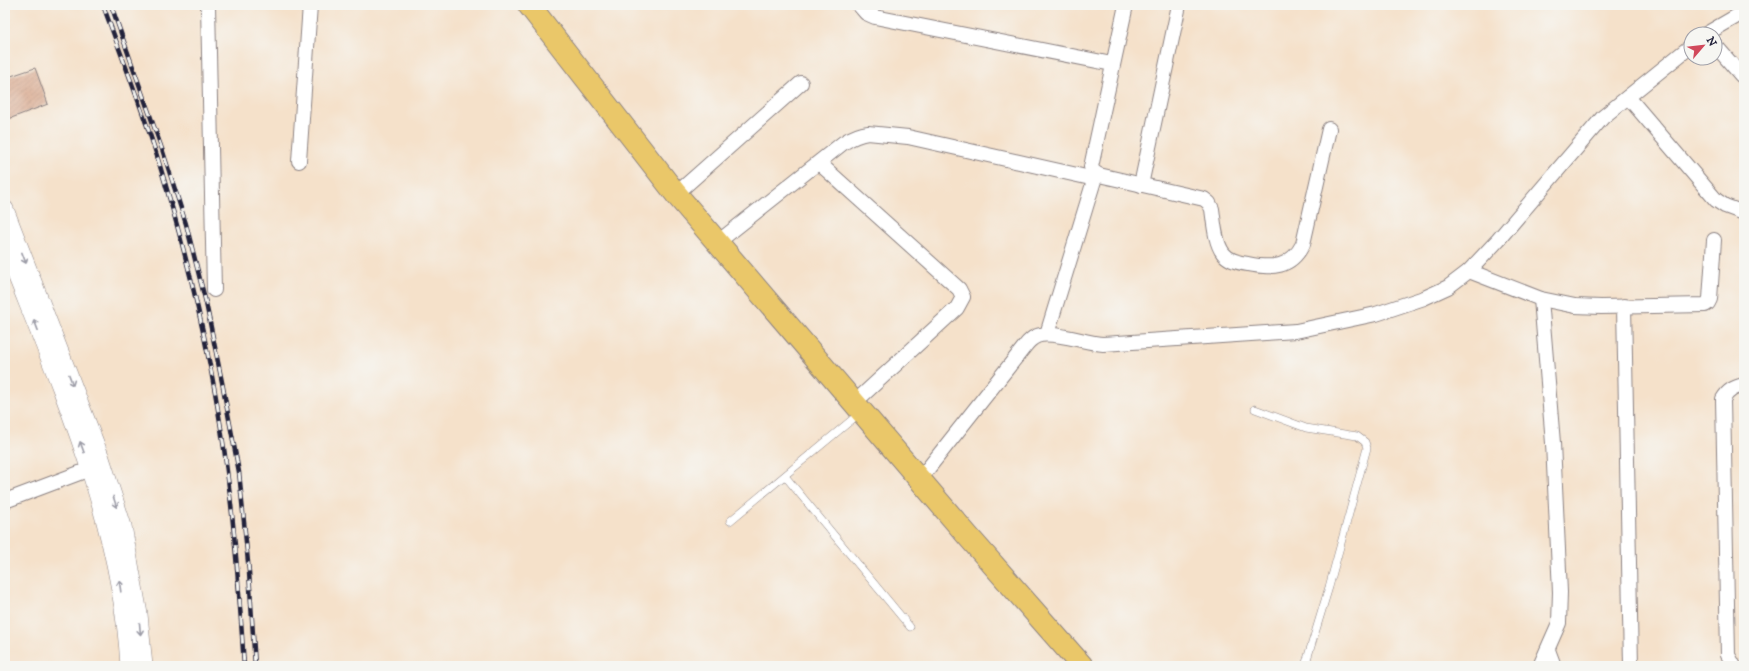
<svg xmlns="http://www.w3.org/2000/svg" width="1749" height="671" viewBox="0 0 1749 671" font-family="'IM FELL DW Pica',serif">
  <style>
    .building { fill: url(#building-hatch) }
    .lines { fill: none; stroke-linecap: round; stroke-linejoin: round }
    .service-casing { stroke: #8c8282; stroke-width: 8 }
    .minor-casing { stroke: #8c8282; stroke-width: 16 }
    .tertiary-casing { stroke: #8c8282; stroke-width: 18 }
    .primary-casing { stroke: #8c8282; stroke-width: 24 }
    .service { stroke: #fff; stroke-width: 7 }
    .minor { stroke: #fff; stroke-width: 14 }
    .tertiary { stroke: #fff; stroke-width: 17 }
    .primary { stroke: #eac769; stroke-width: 22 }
    .rail-casing { stroke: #22223b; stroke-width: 4.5 }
    .rail { stroke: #f6f6f2; stroke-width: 3; stroke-dasharray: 9; stroke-linecap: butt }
    .oneway { stroke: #9c9ca7 }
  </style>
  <defs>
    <pattern id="building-hatch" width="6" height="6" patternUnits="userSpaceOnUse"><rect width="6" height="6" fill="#dbac92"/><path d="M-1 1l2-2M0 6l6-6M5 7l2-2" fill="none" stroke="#b18c78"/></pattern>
  </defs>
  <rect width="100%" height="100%" fill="#f6f6f2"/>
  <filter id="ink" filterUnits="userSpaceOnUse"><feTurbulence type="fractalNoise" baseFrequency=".025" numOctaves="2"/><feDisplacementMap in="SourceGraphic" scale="8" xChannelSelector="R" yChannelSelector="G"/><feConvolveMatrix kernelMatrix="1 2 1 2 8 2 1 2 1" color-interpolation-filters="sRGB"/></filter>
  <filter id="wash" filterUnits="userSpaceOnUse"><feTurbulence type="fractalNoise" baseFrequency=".012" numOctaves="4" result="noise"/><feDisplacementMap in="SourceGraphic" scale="16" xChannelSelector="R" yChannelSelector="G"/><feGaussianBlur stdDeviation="0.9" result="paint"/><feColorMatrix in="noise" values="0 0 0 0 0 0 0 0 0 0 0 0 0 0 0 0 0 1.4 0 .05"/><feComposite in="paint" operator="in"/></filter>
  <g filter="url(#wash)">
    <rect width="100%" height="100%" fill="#f5e1ca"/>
    <g id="blocks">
      <path class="building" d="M35,68L48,104L6,120L5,78Z"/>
    </g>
  </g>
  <g filter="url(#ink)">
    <use href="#blocks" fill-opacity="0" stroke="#8c8282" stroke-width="1"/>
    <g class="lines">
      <g class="service-casing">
        <g id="service">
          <path d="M1255,409L1306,428L1357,436L1365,442L1367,448L1329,587L1305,666"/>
          <path d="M785,476L910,627"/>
          <path d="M730,521L860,413"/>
        </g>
      </g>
      <g class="minor-casing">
        <g id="minor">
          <path d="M208,5L214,290"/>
          <path d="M859,5L866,13L875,17L1112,64"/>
          <path d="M1126,5L1091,167L1094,172L1099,175L1204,199L1209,203L1212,209C1214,223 1215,242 1223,253C1229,261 1239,263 1248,264C1272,269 1291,268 1303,244L1329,129"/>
          <path d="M1706,34L1744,12"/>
          <path d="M1715,45L1741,75L1744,77"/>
          <path d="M1628,97L1716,200L1725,206L1744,213"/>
          <path d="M299,161L310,5"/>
          <path d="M819,163L959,289L963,297L957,308L854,403"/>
          <path d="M1141,185L1179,5"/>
          <path d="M676,194L801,83"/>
          <path d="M718,242L843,143C851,138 858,134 868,133L908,137L1095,179"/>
          <path d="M1469,271L1541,299L1575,306L1601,307L1705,305L1708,303L1710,299L1714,240"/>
          <path d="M1624,306L1631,666"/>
          <path d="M1047,334L1096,174"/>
          <path d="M919,480L1025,346C1028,342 1032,338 1037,336C1051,330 1086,343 1103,344L1296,331L1376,314L1424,298L1448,287L1469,271L1498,240L1603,117L1691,46"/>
          <path d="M5,501L90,469"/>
          <path d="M1548,650L1554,666"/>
          <path d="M1540,666L1559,623L1560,592L1553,443L1541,299"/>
          <path d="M1734,666L1728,655L1723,399C1728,390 1735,387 1744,385"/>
        </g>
      </g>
      <g class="tertiary-casing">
        <g id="tertiary">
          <path d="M5,209L101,458L123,526L139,614L144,666"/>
          <path d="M5,247C58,382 121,519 129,666"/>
        </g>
      </g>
      <g class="primary-casing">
        <path id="primary" d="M529,5L676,194L967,535L1082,666"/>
      </g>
      <use href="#service" class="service"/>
      <use href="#minor" class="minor"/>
      <use href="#tertiary" class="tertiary"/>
      <use href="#primary" class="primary"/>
      <g class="rail-casing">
        <g id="rail">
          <path d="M103,5C121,55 141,105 157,156C189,261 215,370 228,479C236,541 240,603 244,666"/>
          <path d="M111,5L163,152L186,224L206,303L222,382L239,472L249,572L255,666"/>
        </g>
      </g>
      <use href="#rail" class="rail"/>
    </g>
    <defs><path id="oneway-shaft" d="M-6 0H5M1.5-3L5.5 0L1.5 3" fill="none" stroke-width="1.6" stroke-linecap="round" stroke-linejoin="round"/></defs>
    <g class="oneway">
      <use href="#oneway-shaft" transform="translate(24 258) rotate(69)"/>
      <use href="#oneway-shaft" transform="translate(36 325) rotate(-111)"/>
      <use href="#oneway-shaft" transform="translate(71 380) rotate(69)"/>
      <use href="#oneway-shaft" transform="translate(82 447) rotate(-110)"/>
      <use href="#oneway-shaft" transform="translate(115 502) rotate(72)"/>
      <use href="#oneway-shaft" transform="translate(120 586) rotate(-98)"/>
      <use href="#oneway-shaft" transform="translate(140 629) rotate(85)"/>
    </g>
  </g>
  <rect width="1749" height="671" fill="none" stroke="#f6f6f2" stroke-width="20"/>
  <g transform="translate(1703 46) rotate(62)"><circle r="19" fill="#f6f6f2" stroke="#a1a1a9"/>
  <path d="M0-3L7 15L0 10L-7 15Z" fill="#d1495b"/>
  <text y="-6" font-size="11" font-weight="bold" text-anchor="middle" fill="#22223b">N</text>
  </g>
</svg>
